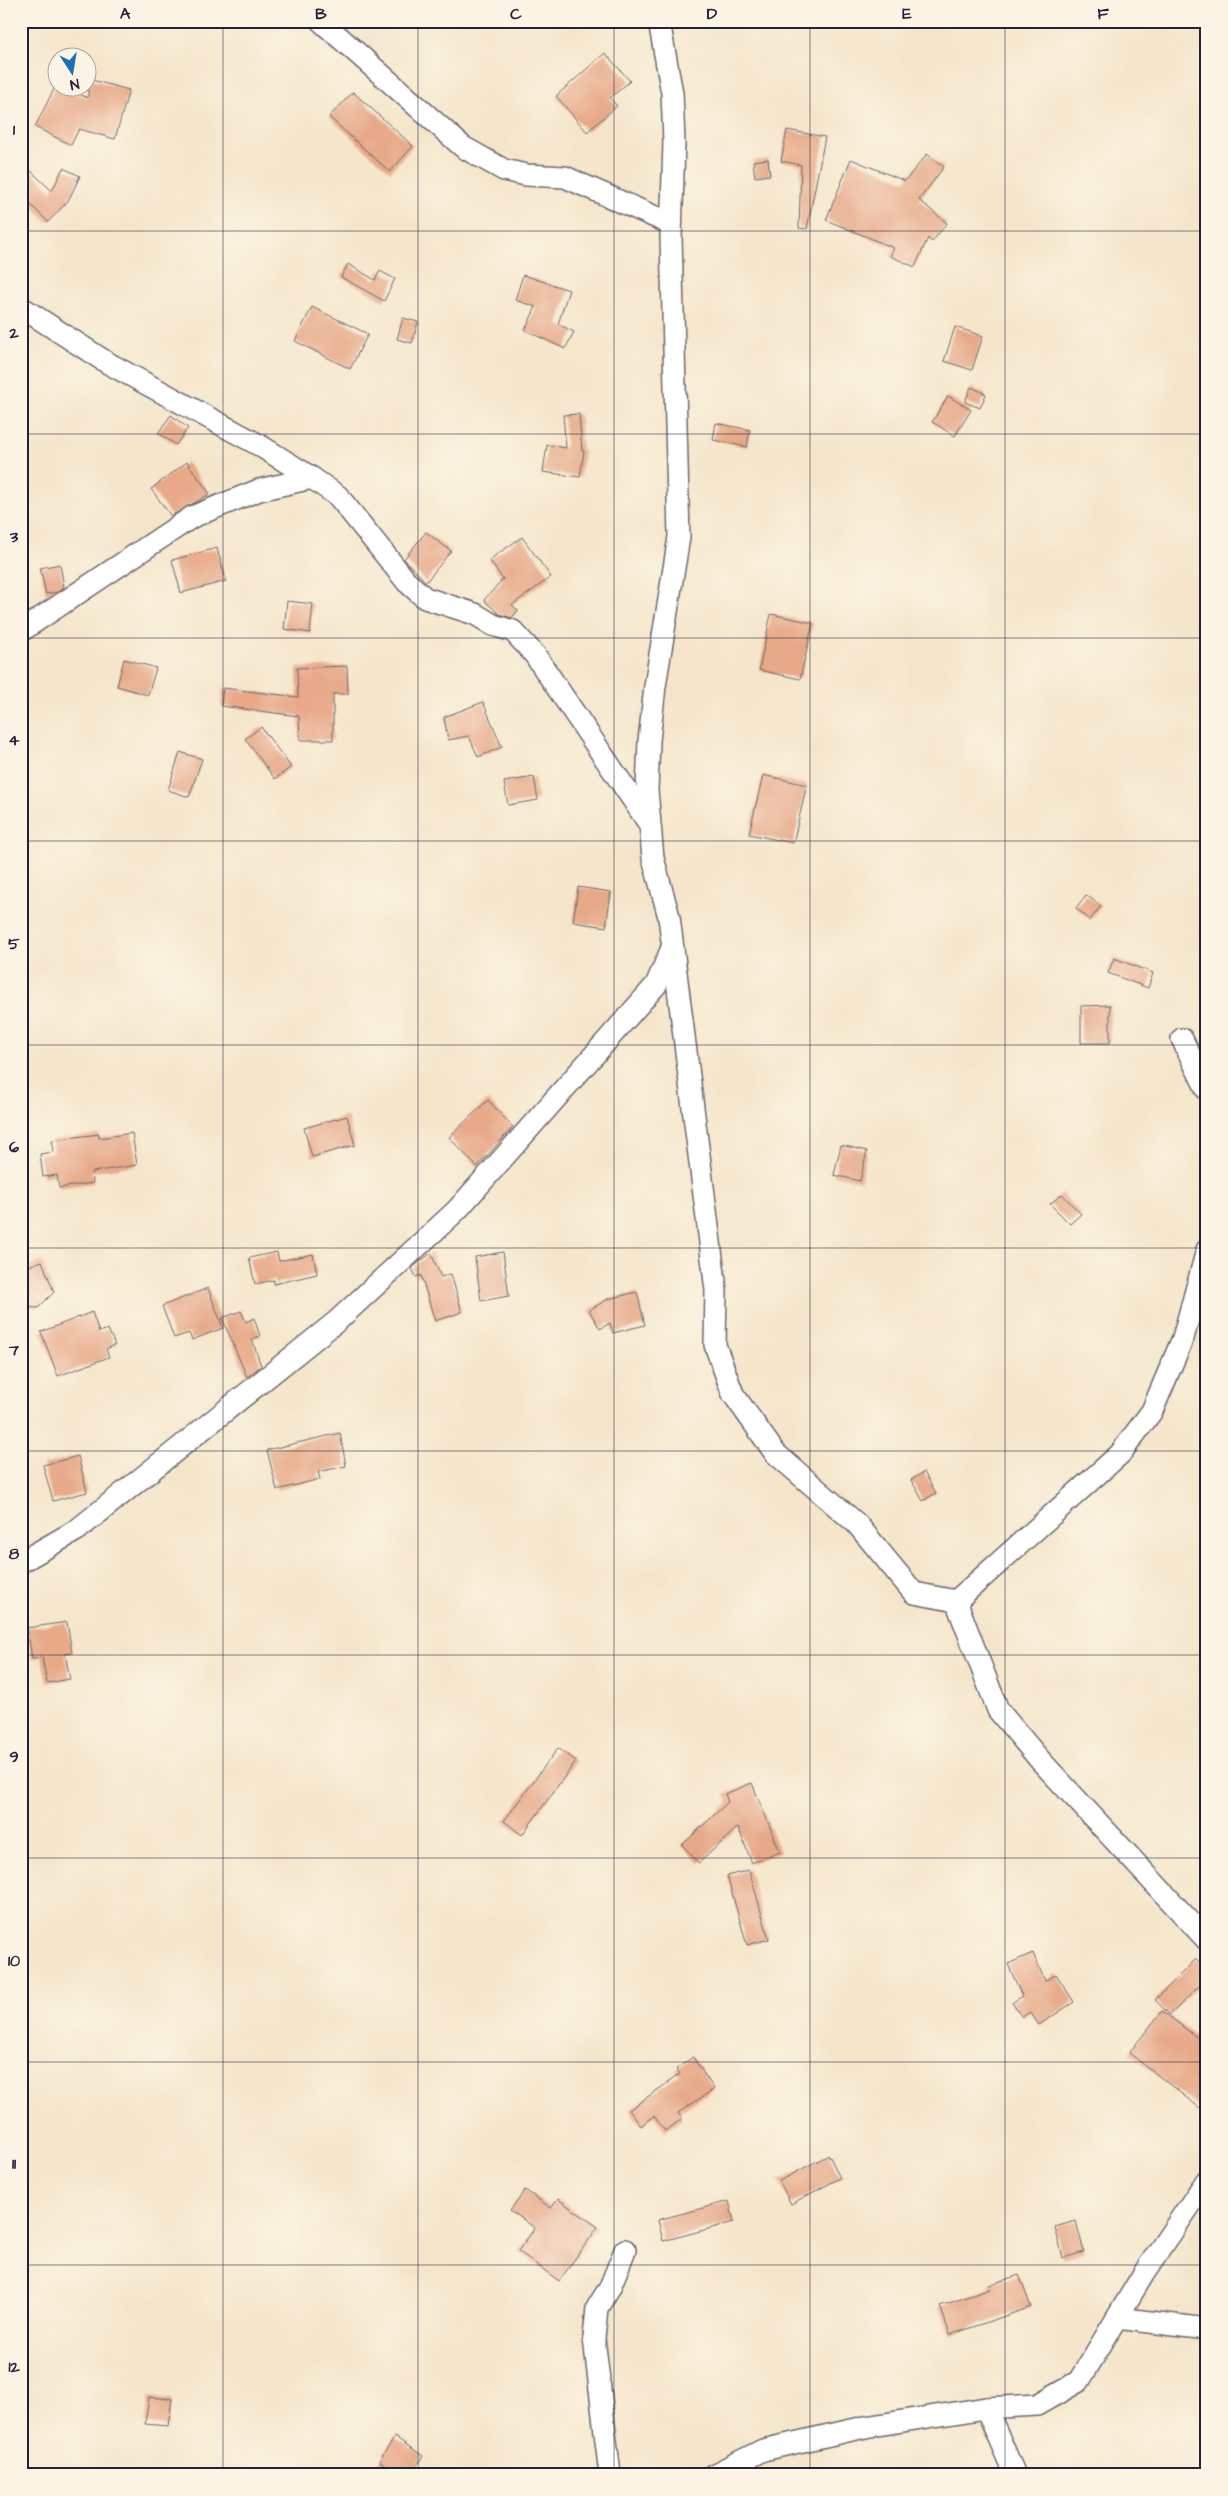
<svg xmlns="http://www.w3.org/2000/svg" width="1228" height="2496" viewBox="0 0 1228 2496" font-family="'Architects Daughter',sans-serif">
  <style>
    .building { fill: #e7a988 }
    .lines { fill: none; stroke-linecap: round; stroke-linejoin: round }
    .minor-casing { stroke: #6c676d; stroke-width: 24 }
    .minor { stroke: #fff; stroke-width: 21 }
    .grid { fill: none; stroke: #22223b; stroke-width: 1; stroke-opacity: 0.55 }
    .neatline { fill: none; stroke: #22223b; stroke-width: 2 }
    .grid-label { font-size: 16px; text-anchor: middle; font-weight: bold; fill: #22223b }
  </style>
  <rect width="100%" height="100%" fill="#fcf5e5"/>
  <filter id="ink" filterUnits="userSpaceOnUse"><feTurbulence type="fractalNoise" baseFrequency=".02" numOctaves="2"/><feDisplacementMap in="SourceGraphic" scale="10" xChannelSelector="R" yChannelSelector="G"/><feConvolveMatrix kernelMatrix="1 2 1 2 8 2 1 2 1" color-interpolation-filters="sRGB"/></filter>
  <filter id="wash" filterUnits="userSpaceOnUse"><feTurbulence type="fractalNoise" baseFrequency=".0096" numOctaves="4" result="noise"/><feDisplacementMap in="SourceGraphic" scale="20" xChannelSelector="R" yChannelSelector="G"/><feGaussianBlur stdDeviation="1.12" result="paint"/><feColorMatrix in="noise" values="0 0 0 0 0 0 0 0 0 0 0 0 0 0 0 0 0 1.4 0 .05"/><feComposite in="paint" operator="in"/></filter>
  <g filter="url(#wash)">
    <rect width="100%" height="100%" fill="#f5e6cb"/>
    <g id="blocks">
      <g class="building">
        <path d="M605,53L630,81L610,98L617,106L587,132L556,96Z"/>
        <path d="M88,79L129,90L115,139L79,129L71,145L35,127L57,83L58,88H65L88,98Z"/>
        <path d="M353,92L413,146L390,172L329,117Z"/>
        <path d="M787,130L825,137L807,229L799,228L801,165L781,161Z"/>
        <path d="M927,154L944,167L919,200L947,223L932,242L928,238L915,267L890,256L894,248L826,220L851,159L905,181Z"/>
        <path d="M768,159L770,175L755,177L753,161Z"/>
        <path d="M63,168L80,176L68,201L48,222L21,195V179L30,170L52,191Z"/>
        <path d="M348,264L375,280L380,271L395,279L384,301L341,277Z"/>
        <path d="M523,275L569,290L558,324L574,332L565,349L525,330L536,307L515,300Z"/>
        <path d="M312,307L368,334L350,369L295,341Z"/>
        <path d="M403,318L418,322L412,343L397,339Z"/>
        <path d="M955,327L983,336L972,370L944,361Z"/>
        <path d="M971,387L986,394L980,408L965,402Z"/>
        <path d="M948,396L971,410L955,436L932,422Z"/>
        <path d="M579,414L582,451H584L580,477L543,472L547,445L566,448L563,415Z"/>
        <path d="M171,415L188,428L176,445L158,433Z"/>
        <path d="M716,423L750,430L747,447L713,440Z"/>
        <path d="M187,462L210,494L171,516L151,489Z"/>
        <path d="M426,532L451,551L426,582L404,559Z"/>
        <path d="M522,537L551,577L512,605L518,610L512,618L499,614L484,600L503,579L489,560Z"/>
        <path d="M217,548L226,581L181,593L172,560Z"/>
        <path d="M60,564L64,587L58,592L46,594L40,568Z"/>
        <path d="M287,601L313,604L310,633L284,629Z"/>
        <path d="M771,614L813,623L800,679L759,670Z"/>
        <path d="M124,659L156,668L148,695L117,686Z"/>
        <path d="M347,666L348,694H333V740H300L299,716L221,706L223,688L298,697L297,668Z"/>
        <path d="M483,702L502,747L478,757L469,736L448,740L444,717Z"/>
        <path d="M261,727L291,767L275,779L245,739Z"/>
        <path d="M180,752L202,759L189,797L168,790Z"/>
        <path d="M763,775L807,785L793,843L749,834Z"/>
        <path d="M534,777L538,800L508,805L504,782Z"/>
        <path d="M578,887L611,892L606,927L573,922Z"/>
        <path d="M1086,895L1101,906L1090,920L1076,908Z"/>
        <path d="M1114,958L1153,973L1148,988L1108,973Z"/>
        <path d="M1110,1005V1043H1081V1006Z"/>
        <path d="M488,1100L513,1127L477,1167L449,1137Z"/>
        <path d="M347,1116L355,1145L312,1157L304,1128Z"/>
        <path d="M132,1133L137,1165L92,1172L93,1183L59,1188L57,1175L43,1177L40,1154L54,1152L52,1140L99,1134V1138Z"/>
        <path d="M841,1145L867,1151L860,1181L834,1175Z"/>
        <path d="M1062,1194L1081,1214L1070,1224L1050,1204Z"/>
        <path d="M277,1252L279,1261L313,1254L317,1274L274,1284V1280L255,1284L249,1258Z"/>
        <path d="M503,1252L509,1296L481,1301L475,1257Z"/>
        <path d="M431,1253L441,1277L451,1274L462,1312L435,1321L421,1275L416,1277L412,1268Z"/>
        <path d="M42,1261L54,1292L38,1308L21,1307V1269Z"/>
        <path d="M208,1288L223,1328L192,1340L189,1333L174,1338L162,1306Z"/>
        <path d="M637,1292L645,1325L613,1333L610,1323L600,1329L589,1310L608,1299Z"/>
        <path d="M241,1311L246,1322L254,1318L260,1336L252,1339L261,1366L247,1377L222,1318Z"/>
        <path d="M92,1312L99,1332L108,1329L115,1345L106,1349L109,1357L58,1376L41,1332Z"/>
        <path d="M340,1433L346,1466L318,1472L320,1479L277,1490L267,1450Z"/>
        <path d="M78,1456L87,1492L53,1501L43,1465Z"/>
        <path d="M924,1472L936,1493L923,1501L911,1480Z"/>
        <path d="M67,1622L72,1653L65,1654L70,1679L47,1683L42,1657L32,1659L27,1628Z"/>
        <path d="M558,1748L576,1761L522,1835L504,1821Z"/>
        <path d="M752,1783L780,1852L752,1863L738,1827L699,1863L682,1845L728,1802L725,1794Z"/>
        <path d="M749,1870L769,1939L747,1945L727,1876Z"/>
        <path d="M1033,1953L1045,1981L1056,1974L1074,2002L1039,2025L1030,2012L1022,2017L1012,2003L1022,1996L1008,1964Z"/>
        <path d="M1196,1959L1207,1969V1978L1170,2015L1155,2000Z"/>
        <path d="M1162,2011L1207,2045V2100L1200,2108L1129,2053Z"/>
        <path d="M693,2057L714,2089L678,2113L682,2119L665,2131L654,2116L641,2126L629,2110L680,2074L676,2069Z"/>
        <path d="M829,2155L840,2178L791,2204L779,2181Z"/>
        <path d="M525,2190L551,2208L558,2199L598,2227L559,2281L518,2251L535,2228L510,2210Z"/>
        <path d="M729,2201L734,2222L663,2241L658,2220Z"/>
        <path d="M1076,2221L1084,2252L1063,2258L1055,2227Z"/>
        <path d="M1019,2275L1031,2307L950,2335L940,2306L990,2289L989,2285Z"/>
        <path d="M149,2397L172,2399L168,2426L145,2424Z"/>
        <path d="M395,2437L423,2456L410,2475H399L379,2461Z"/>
      </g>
    </g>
  </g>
  <g filter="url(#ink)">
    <use href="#blocks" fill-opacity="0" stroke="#6c676d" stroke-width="1"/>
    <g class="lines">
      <g class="minor-casing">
        <g id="minor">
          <path d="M321,21L463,147L504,170L526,175L565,177L671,224"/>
          <path d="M659,21L672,93L674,142L671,237L679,537L655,686L649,741L647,790L653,858L669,917L716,1290L715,1345L733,1394L775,1453L857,1524L914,1593L956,1601L998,1710L1040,1760L1207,1940"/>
          <path d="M21,307L106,362L259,445L312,478L338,496L407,582L425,598L475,614L493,625L513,631L535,655L648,822"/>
          <path d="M21,631L192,517L259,490L312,478"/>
          <path d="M1182,1039L1207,1090"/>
          <path d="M21,1562L77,1530L337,1321L457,1210L656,985L672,948"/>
          <path d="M956,1601L1120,1454L1152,1411L1183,1338L1207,1250"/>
          <path d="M1117,2318L1207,2329"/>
          <path d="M986,2408L1015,2475"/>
          <path d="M610,2475L594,2338L597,2308L610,2287L625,2250"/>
          <path d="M713,2475L763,2450L865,2427L986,2408L1037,2405L1079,2381L1144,2273L1207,2180"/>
        </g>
      </g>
      <use href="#minor" class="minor"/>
    </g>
  </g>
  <path class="grid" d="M223,21V2475M418,21V2475M614,21V2475M810,21V2475M1005,21V2475M21,231H1207M21,434H1207M21,638H1207M21,841H1207M21,1045H1207M21,1248H1207M21,1451H1207M21,1655H1207M21,1858H1207M21,2062H1207M21,2265H1207"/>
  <rect width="1228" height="2496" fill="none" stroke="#fcf5e5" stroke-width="55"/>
  <g transform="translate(72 72) rotate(168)"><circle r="24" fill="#fcf5e5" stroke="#a5a1a1"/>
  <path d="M0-4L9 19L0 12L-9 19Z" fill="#1f6fb2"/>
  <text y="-8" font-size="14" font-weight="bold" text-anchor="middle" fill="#22223b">N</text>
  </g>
  <rect x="28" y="28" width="1172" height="2440" class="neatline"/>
  <g class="grid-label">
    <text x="125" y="19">A</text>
    <text x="321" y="19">B</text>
    <text x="516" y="19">C</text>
    <text x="712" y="19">D</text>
    <text x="907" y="19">E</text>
    <text x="1103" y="19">F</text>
    <text x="14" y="135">1</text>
    <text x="14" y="338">2</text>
    <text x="14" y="542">3</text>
    <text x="14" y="745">4</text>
    <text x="14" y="949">5</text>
    <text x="14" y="1152">6</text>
    <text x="14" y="1355">7</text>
    <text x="14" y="1559">8</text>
    <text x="14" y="1762">9</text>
    <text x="14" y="1966">10</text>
    <text x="14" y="2169">11</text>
    <text x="14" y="2372">12</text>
  </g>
</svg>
